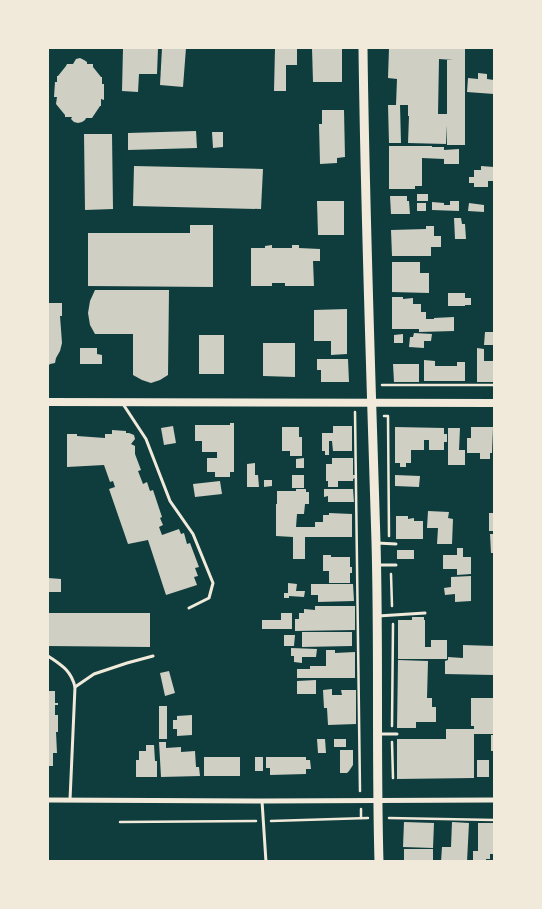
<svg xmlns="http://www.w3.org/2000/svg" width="542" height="909" viewBox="0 0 542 909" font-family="Mulish,sans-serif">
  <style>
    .building { fill: #cfcfc3; fill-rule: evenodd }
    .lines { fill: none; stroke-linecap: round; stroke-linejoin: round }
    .path { stroke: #f1e9da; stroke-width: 2.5 }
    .service { stroke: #f1e9da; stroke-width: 3 }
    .minor { stroke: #f1e9da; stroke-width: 5 }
    .tertiary { stroke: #f1e9da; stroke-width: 8 }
    .secondary { stroke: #f1e9da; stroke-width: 9 }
  </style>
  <rect width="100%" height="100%" fill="#0f3d3e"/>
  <g class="building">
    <path d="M123,48H158L157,74H139L138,92L122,91Z"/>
    <path d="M162,48H186L183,87L160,85Z"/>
    <path d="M275,48H297V65H286V91H274Z"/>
    <path d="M312,48H342V82H313Z"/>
    <path d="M389,48H465V145H447V125L446,144L408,143L409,116H408V105H400L401,143H389L388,105H396L397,79L388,78ZM439,59L453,60H447V114H438Z"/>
    <path d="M80,58L84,60L87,62V64H93V67L101,77H102V84H104V100L101,99V106H100L92,118H86L85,120L82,122L78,123L74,122L71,119L72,117H65V115L56,104L57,97H54L55,82H57V76H58L66,66L67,64H73L76,59Z"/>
    <path d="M478,73L487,74V79L494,80V94L467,92L468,78L478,79Z"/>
    <path d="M322,110H344L345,157L337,158V163L320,164L319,124H322Z"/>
    <path d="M196,131L197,148L128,150V133Z"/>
    <path d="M212,132H223V147L213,148Z"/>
    <path d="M84,134H112L113,209L85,210Z"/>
    <path d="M389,146H432V147H444V150L459,149V164H444V159L422,158V186H415V189H389Z"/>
    <path d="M134,166L263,169L261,209L133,206Z"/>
    <path d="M481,166L494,167V181H488V187H474V183H469V177H474V170H481Z"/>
    <rect x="417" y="194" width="11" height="7"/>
    <path d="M390,196H407V201H409L410,214H391Z"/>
    <path d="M317,201H344V235H318Z"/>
    <path d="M450,201H459V211L432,210V202L444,203V205H450Z"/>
    <rect x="417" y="203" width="9" height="8"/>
    <path d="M469,203L484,205V212L468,211Z"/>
    <path d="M454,218H461L462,224H465L466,239H455Z"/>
    <path d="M190,225H213V287L88,286V233H190Z"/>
    <path d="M426,226H434V236H441V247H431V256H392L391,230L426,229Z"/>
    <path d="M272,245V248H292V245H299V248L320,249V261H313L314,286H285V283H272V286H251V248H265V246Z"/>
    <path d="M392,262H420V273H429V293L392,292Z"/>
    <path d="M95,290H169L168,375L160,380L151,383L142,380L133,375V334H95L90,325L88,313L90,301Z"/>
    <path d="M448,293H465V298H471V305H465V306H448Z"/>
    <path d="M392,297H403V299L413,298V304H421V312H426V319H434V318L454,317V331L419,332V329H392Z"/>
    <path d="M48,303H62V316H60L62,343L60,351L56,358L55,363L50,364L48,366Z"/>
    <path d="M347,309V354L331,355V341H314V310Z"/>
    <path d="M485,332H494V345H484Z"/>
    <path d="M414,333L432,334L431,341H424V348L409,347L410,337H413Z"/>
    <path d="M403,334V343H394V335Z"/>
    <rect x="199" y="335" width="25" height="39"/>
    <path d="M263,343H295V377L263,376Z"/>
    <path d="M80,348H97V354L102,355V364H80Z"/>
    <path d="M477,348L484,349V361H494V382H477Z"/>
    <path d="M317,359H348L349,382H321V370H317Z"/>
    <path d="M424,360L435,361V366H457V362H465V381H424Z"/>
    <path d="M393,364H419V382H394Z"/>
    <path d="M230,423H234V472H230V477H215V472H207V458H217V452H202V441H195V425H230Z"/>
    <path d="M173,426L176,443L164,445L161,428Z"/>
    <path d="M333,426H352V451H333L332,441H329V455H325V451H322V433H333Z"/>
    <path d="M282,427H299V437H302V456H290V451H282Z"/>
    <path d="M395,427L444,428V434H447V442H444V450H429V440H424V450H411V463H406V467H400V463H395Z"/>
    <path d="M471,427H493L492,453H490V459H480V453H467V438H471Z"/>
    <path d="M448,428H460L459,450H465V465H448Z"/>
    <path d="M112,430L126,431V433H129L134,435L135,439L131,444L135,446V454L141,470L138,471L143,484L147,482L150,491L153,490L162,517L160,518L163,525L159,527L162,535L179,529L181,534L184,533L187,544L190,543L199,567L195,568L198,576L194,577L197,585L166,595L148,540L128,544L109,489L115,487L113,481L110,482L104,465L67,467V434H77V436L105,438V434H112Z"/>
    <path d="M304,458V468H296V459Z"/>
    <path d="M332,458H353V475H355V478L353,479V481H338V487H328V481H326V464H332Z"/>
    <path d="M255,463V475H258L259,487H247V464Z"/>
    <rect x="292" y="475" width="12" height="13"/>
    <path d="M395,475L420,476L419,487L395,486Z"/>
    <path d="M264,480H272V486L264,487Z"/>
    <path d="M220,481L222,494L195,497L193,484Z"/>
    <path d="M296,489H306V492H309V504H305L304,514H297L296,527H315V522H323V515H329V513L352,514V537H305V559H293V537L276,536V504H277V491H296Z"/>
    <path d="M324,489H353L354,502H328V496L324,497Z"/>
    <path d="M428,511L449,512L448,518L453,519L452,544H437L438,528H427Z"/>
    <rect x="489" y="513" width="5" height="18"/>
    <path d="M396,516H408V519L414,518V521H423V539H396Z"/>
    <path d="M490,534H494V553H491Z"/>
    <path d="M457,548H463V557H471V574L457,575V569H443V555H457Z"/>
    <rect x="397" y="550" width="17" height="9"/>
    <path d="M323,555H331V557H350V567H352V573H350V583H329V571H323Z"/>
    <path d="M471,576V601L455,602V594L445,595L444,588L451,587V577Z"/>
    <path d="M48,578L61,579V592H48Z"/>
    <path d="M288,583L297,584L296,591H305L304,597L289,596V598H284V593H288Z"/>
    <path d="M311,584H353L354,601L318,602V595H311Z"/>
    <path d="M315,606H355V630L295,631V619H299V613H304V609L315,610Z"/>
    <path d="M48,613H150V647L48,646Z"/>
    <path d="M281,613H292V629H262V620H281Z"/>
    <path d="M412,617H424V620H425V647H431V640H447V659H398V620H412Z"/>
    <path d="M302,632H352V646L302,647Z"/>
    <path d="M284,635H295L294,646H284Z"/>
    <path d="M463,645L494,646V675L445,674V661L448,660V657L463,658Z"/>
    <path d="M291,648L317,649L316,657H302V663L294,662V656H291Z"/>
    <path d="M326,650H335V653L355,652V678H297V669H310V666H326Z"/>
    <path d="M398,660L428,661L427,698H432V707H436V722H416V728H397Z"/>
    <path d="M169,671L175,693L165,696L160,673Z"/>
    <path d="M316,680V694H297V681Z"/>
    <path d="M332,689V695H342L341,690H356V724L328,725L327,708H324L323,690Z"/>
    <path d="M48,691H55V703H58V705H55V715H58V732H56L57,753H53V766H48Z"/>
    <path d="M471,698H494V734H474V778L397,779V739H446V729H474V726H471Z"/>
    <rect x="159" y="706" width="8" height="33"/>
    <path d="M192,715V735L177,736V729H173V720H177V716Z"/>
    <rect x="491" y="735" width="3" height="16"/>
    <path d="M317,739H325L326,753H318Z"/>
    <rect x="334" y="739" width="12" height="8"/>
    <path d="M159,742H166V748L181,747V752L195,751L196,767H199L200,776L161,777Z"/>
    <path d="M146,745H154L155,761H157V777H136V760H139V751H146Z"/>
    <path d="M340,750H353V765L349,771L347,773H340Z"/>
    <rect x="204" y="757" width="36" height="19"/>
    <rect x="255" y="757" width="8" height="14"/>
    <path d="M266,757H306V760H310L311,769H306V774L270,775V768H266Z"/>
    <rect x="477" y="760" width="12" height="17"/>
    <path d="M404,822L434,823L433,848L403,847Z"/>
    <path d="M452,822L469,823L467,862H441L442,847H451Z"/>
    <path d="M478,823H494V854H490V859H486V862H473V851H478Z"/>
    <rect x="404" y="849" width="29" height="13"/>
  </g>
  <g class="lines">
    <g class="path">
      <path d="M382,385H494"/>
      <path d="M355,412L360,791"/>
      <path d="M384,416H388L389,536"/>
      <path d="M391,574L392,606"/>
      <path d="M392,726L393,624"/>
      <path d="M392,742L393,778"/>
      <path d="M361,809V818"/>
      <path d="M389,818L494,820"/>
      <path d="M271,821L368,818"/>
      <path d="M120,822L256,821"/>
    </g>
    <g class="service">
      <path d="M123,404L146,439L170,501L193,534L213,583L209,598L189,608"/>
      <path d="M377,543L396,544"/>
      <path d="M377,565H396"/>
      <path d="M378,616L425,613"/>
      <path d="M48,656C61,665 71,670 75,687"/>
      <path d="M380,734H397"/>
      <path d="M70,800L75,687L94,674L127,663L153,656"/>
      <path d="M262,801L266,862"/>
    </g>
    <path class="minor" d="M48,800L262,801L494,800"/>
    <path class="tertiary" d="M48,402L494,403"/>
    <path class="secondary" d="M363,48C365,213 371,377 376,542C379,649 376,755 379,862"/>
  </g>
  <rect width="542" height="909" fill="none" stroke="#f1e9da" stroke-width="98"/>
</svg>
